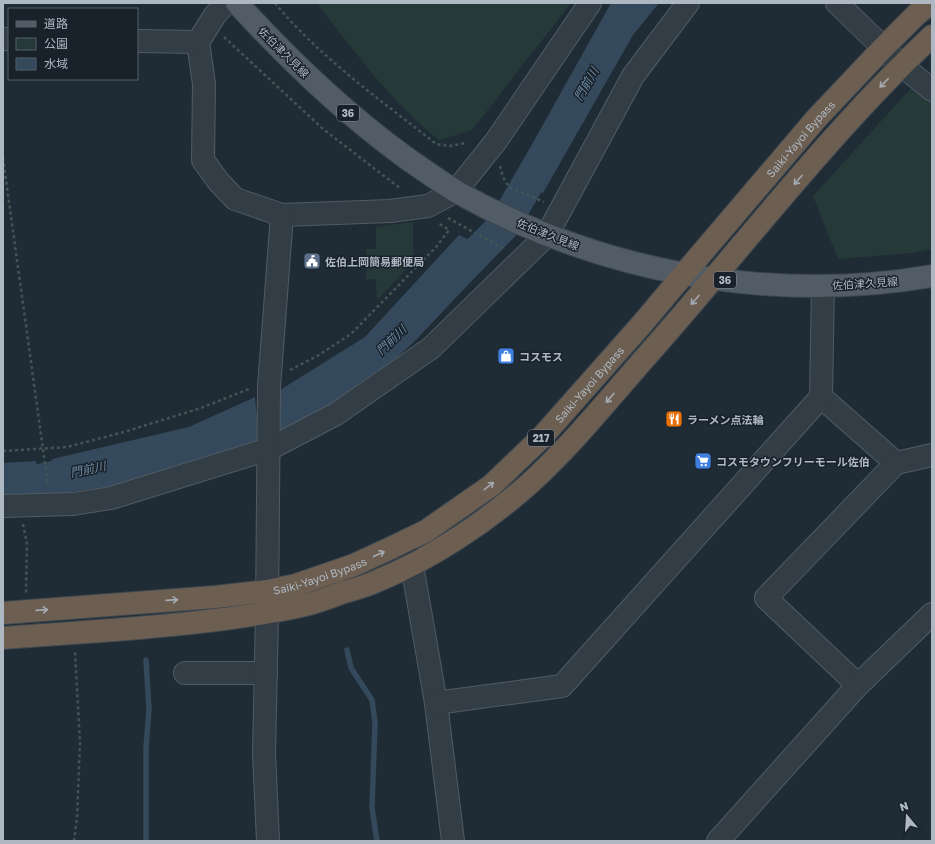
<svg xmlns="http://www.w3.org/2000/svg" width="935" height="844" viewBox="0 0 935 844" font-family="'Golos Text','Noto Sans JP',sans-serif">
  <style>
    .green { fill: #253a38 }
    .water { fill: #34495c }
    .lines { fill: none; stroke-linecap: round; stroke-linejoin: round }
    .stream { stroke: #34495c; stroke-width: 5.5 }
    .river { stroke: #34495c; stroke-width: 32 }
    .minor-casing { stroke: #515b64; stroke-width: 24 }
    .major-casing { stroke: #3d4650; stroke-width: 24 }
    .highway-casing { stroke: #3e4851; stroke-width: 24 }
    .path { stroke: #425555; stroke-width: 2.5; stroke-dasharray: 3 3; stroke-linecap: butt }
    .minor { stroke: #333d46; stroke-width: 22 }
    .major { stroke: #515c66; stroke-width: 22 }
    .highway { stroke: #6c5e51; stroke-width: 22 }
    .oneway { stroke: #a4aab2 }
    .labels { text-anchor: middle; dominant-baseline: central; stroke-width: 3; stroke-linejoin: round; paint-order: stroke }
    .shield { fill: #19222a; stroke: #818b95; stroke-width: 1 }
    .shield-label { font-size: 10px; font-weight: bold; fill: #aeb8c3 }
    .street-label { font-size: 11px; fill: #aeb8c3; stroke: #19222a }
    .poi-label { font-size: 11px; font-weight: bold; fill: #aeb8c3; stroke: #19222a; text-anchor: start }
    .water-label { font-size: 12px; font-style: italic; fill: #6f8ca6; stroke: #19222a }
  </style>
  <rect width="100%" height="100%" fill="#202c35"/>
  <g class="green">
    <path d="M317,3H571L472,130L439,140C391,102 354,51 317,3Z"/>
    <path d="M915,84L932,96V249L912,253L838,259L813,196Z"/>
    <path d="M413,222V262L377,300L376,279H366V249H376V227Z"/>
  </g>
  <g class="water">
    <path d="M611,3H659L633,35L543,193L519,183L516,173Z"/>
    <path d="M459,235L497,254L414,342L374,378L280,434V390L365,337Z"/>
    <path d="M255,397L259,440L113,486L56,494L52,459L189,427Z"/>
    <path d="M36,461L42,498L3,497V463Z"/>
  </g>
  <g class="lines">
    <g class="stream">
      <path d="M347,650L351,668L372,700L375,723L372,808L377,841"/>
      <path d="M146,660L149,709L146,748V841"/>
    </g>
    <g class="river">
      <path d="M452,278L503,226L548,149"/>
      <path d="M3,482L35,481L96,467"/>
    </g>
    <g class="minor-casing">
      <g id="minor">
        <path d="M226,3L215,15L198,42L204,84L203,160L218,181L235,199L282,215L390,211L428,206L456,191L496,141L590,3"/>
        <path d="M837,3L901,65L932,90"/>
        <path d="M3,39H9"/>
        <path d="M137,41L198,42"/>
        <path d="M821,397L896,463"/>
        <path d="M3,506L73,504L111,498L269,449L336,414L431,348L547,235L633,76L688,3"/>
        <path d="M404,542L412,565L436,703L453,841"/>
        <path d="M185,673H266"/>
        <path d="M858,685L766,598L896,463L932,455"/>
        <path d="M436,703L562,686L821,397L823,286"/>
        <path d="M268,841L264,753L267,613L269,387L282,215"/>
        <path d="M718,841L858,685L932,614"/>
      </g>
    </g>
    <g class="major-casing">
      <path id="major" d="M237,3C288,59 343,112 405,157C422,169 439,181 457,192C600,272 770,304 932,276"/>
    </g>
    <g class="highway-casing">
      <g id="highway">
        <path id="s1" d="M3,613L215,597L267,591L296,585L354,565L391,548L426,531L492,485L541,438L642,324L684,274L816,119L883,48L917,14L931,3"/>
        <path d="M3,638C77,632 151,629 224,619C251,615 279,612 305,605C318,602 331,597 344,592C355,589 367,586 377,581C431,559 486,522 529,484C571,446 607,401 644,359C740,251 827,135 932,36"/>
      </g>
    </g>
    <g class="path">
      <path d="M275,3C320,58 381,100 436,144L450,146L465,143"/>
      <path d="M224,37L323,129L401,189"/>
      <path d="M3,158L48,486"/>
      <path d="M500,166L503,177L509,187L544,202"/>
      <path d="M448,218L504,249"/>
      <path d="M290,370L319,355L351,334L437,246L449,230L438,223"/>
      <path d="M3,451L67,447L124,432L201,408L249,389"/>
      <path d="M23,524L27,544L26,593"/>
      <path d="M74,841L77,818L80,742L75,652"/>
    </g>
    <use href="#minor" class="minor"/>
    <use href="#major" class="major"/>
    <use href="#highway" class="highway"/>
  </g>
  <defs><path id="oneway-shaft" d="M-6 0H5M1.5-3L5.5 0L1.5 3" fill="none" stroke-width="1.6" stroke-linecap="round" stroke-linejoin="round"/></defs>
  <g class="oneway">
    <use href="#oneway-shaft" transform="translate(884 83) rotate(134)"/>
    <use href="#oneway-shaft" transform="translate(798 180) rotate(131)"/>
    <use href="#oneway-shaft" transform="translate(695 300) rotate(131)"/>
    <use href="#oneway-shaft" transform="translate(610 398) rotate(131)"/>
    <use href="#oneway-shaft" transform="translate(489 486) rotate(-38)"/>
    <use href="#oneway-shaft" transform="translate(379 554) rotate(-24)"/>
    <use href="#oneway-shaft" transform="translate(172 600) rotate(-4)"/>
    <use href="#oneway-shaft" transform="translate(42 610) rotate(-4)"/>
  </g>
  <defs>
    <g id="civic-square" transform="scale(0.9)"><rect x="-9" y="-9" width="18" height="18" rx="4" fill="#5c6f8a" stroke="#19222a"/><path d="M-.6-6.5H3V-4.5H.6V-3L4-1V1h2V6H-6V1h2V-1L-.6-3ZM-1.2 2.5V6h2.4V2.5Z" fill="#fff"/></g>
    <g id="shop-square" transform="scale(0.9)"><rect x="-9" y="-9" width="18" height="18" rx="4" fill="#3f7fe0" stroke="#19222a"/><path d="M-5-2.5h2.3a2.7 3.5 0 0 1 5.4 0H5L5.5 6h-11ZM-1.5-2.5h3a1.5 2.3 0 0 0-3 0Z" fill="#fff"/></g>
    <g id="restaurant-square" transform="scale(0.9)"><rect x="-9" y="-9" width="18" height="18" rx="4" fill="#e8710a" stroke="#19222a"/><path d="M-5-6h1v4h1v-4h1v4h1v-4h1v5L-1.5 .5V6h-2V.5L-5-1ZM5-6V6H3V1.5H1.5Q1.5-4 5-6Z" fill="#fff"/></g>
    <g id="supermarket-square" transform="scale(0.9)"><rect x="-9" y="-9" width="18" height="18" rx="4" fill="#3f7fe0" stroke="#19222a"/><path d="M-6-5.5h2.5l.6 2H6L4.5 2H-2.5L-4.4-4H-6ZM-1.5 3.2a1.3 1.3 0 1 0 .1 0ZM3 3.2a1.3 1.3 0 1 0 .1 0Z" fill="#fff"/></g>
  </defs>
  <g fill-rule="evenodd">
    <use href="#civic-square" x="312" y="261"/>
    <use href="#shop-square" x="506" y="356"/>
    <use href="#restaurant-square" x="674" y="419"/>
    <use href="#supermarket-square" x="703" y="461"/>
  </g>
  <g class="labels">
    <g class="shield">
      <rect x="337" y="105" width="22" height="16" rx="3"/>
      <rect x="714" y="272" width="22" height="16" rx="3"/>
      <rect x="528" y="430" width="26" height="16" rx="3"/>
    </g>
    <g class="shield-label">
      <text x="348" y="113">36</text>
      <text x="725" y="280">36</text>
      <text x="541" y="438">217</text>
    </g>
    <g class="street-label">
      <text transform="translate(284 52) rotate(45)">佐伯津久見線</text>
      <text stroke="none"><textPath href="#s1" startOffset="980">Saiki-Yayoi Bypass</textPath></text>
      <text transform="translate(548 234) rotate(22)">佐伯津久見線</text>
      <text transform="translate(865 283) rotate(-4)">佐伯津久見線</text>
      <text stroke="none"><textPath href="#s1" startOffset="656">Saiki-Yayoi Bypass</textPath></text>
      <text stroke="none"><textPath href="#s1" startOffset="320">Saiki-Yayoi Bypass</textPath></text>
    </g>
    <g class="poi-label">
      <text x="325" y="261">佐伯上岡簡易郵便局</text>
      <text x="519" y="356">コスモス</text>
      <text x="687" y="419">ラーメン点法輪</text>
      <text x="716" y="461">コスモタウンフリーモール佐伯</text>
    </g>
    <g class="water-label">
      <text transform="translate(586 84) rotate(-60)">門前川</text>
      <text transform="translate(391 340) rotate(-44)">門前川</text>
      <text transform="translate(88 469) rotate(-12)">門前川</text>
    </g>
  </g>
  <rect width="935" height="844" fill="none" stroke="#aeb8c3" stroke-width="8"/>
  <rect x="8" y="8" width="130" height="72" fill="#19222a" stroke="#555e67"/>
  <rect x="16" y="21" width="20" height="6" fill="#515c66" stroke="#555e67"/>
  <text x="44" y="28" font-size="12" fill="#aeb8c3">道路</text>
  <rect x="16" y="38" width="20" height="12" fill="#253a38" stroke="#555e67"/>
  <text x="44" y="48" font-size="12" fill="#aeb8c3">公園</text>
  <rect x="16" y="58" width="20" height="12" fill="#34495c" stroke="#555e67"/>
  <text x="44" y="68" font-size="12" fill="#aeb8c3">水域</text>
  <g transform="translate(907 816) rotate(342)" stroke="#19222a" stroke-width="3" paint-order="stroke">
  <path d="M0-3L7 15L0 10L-7 15Z" fill="#aeb8c3"/>
  <text y="-6" font-size="11" font-weight="bold" text-anchor="middle" fill="#aeb8c3">N</text>
  </g>
</svg>
